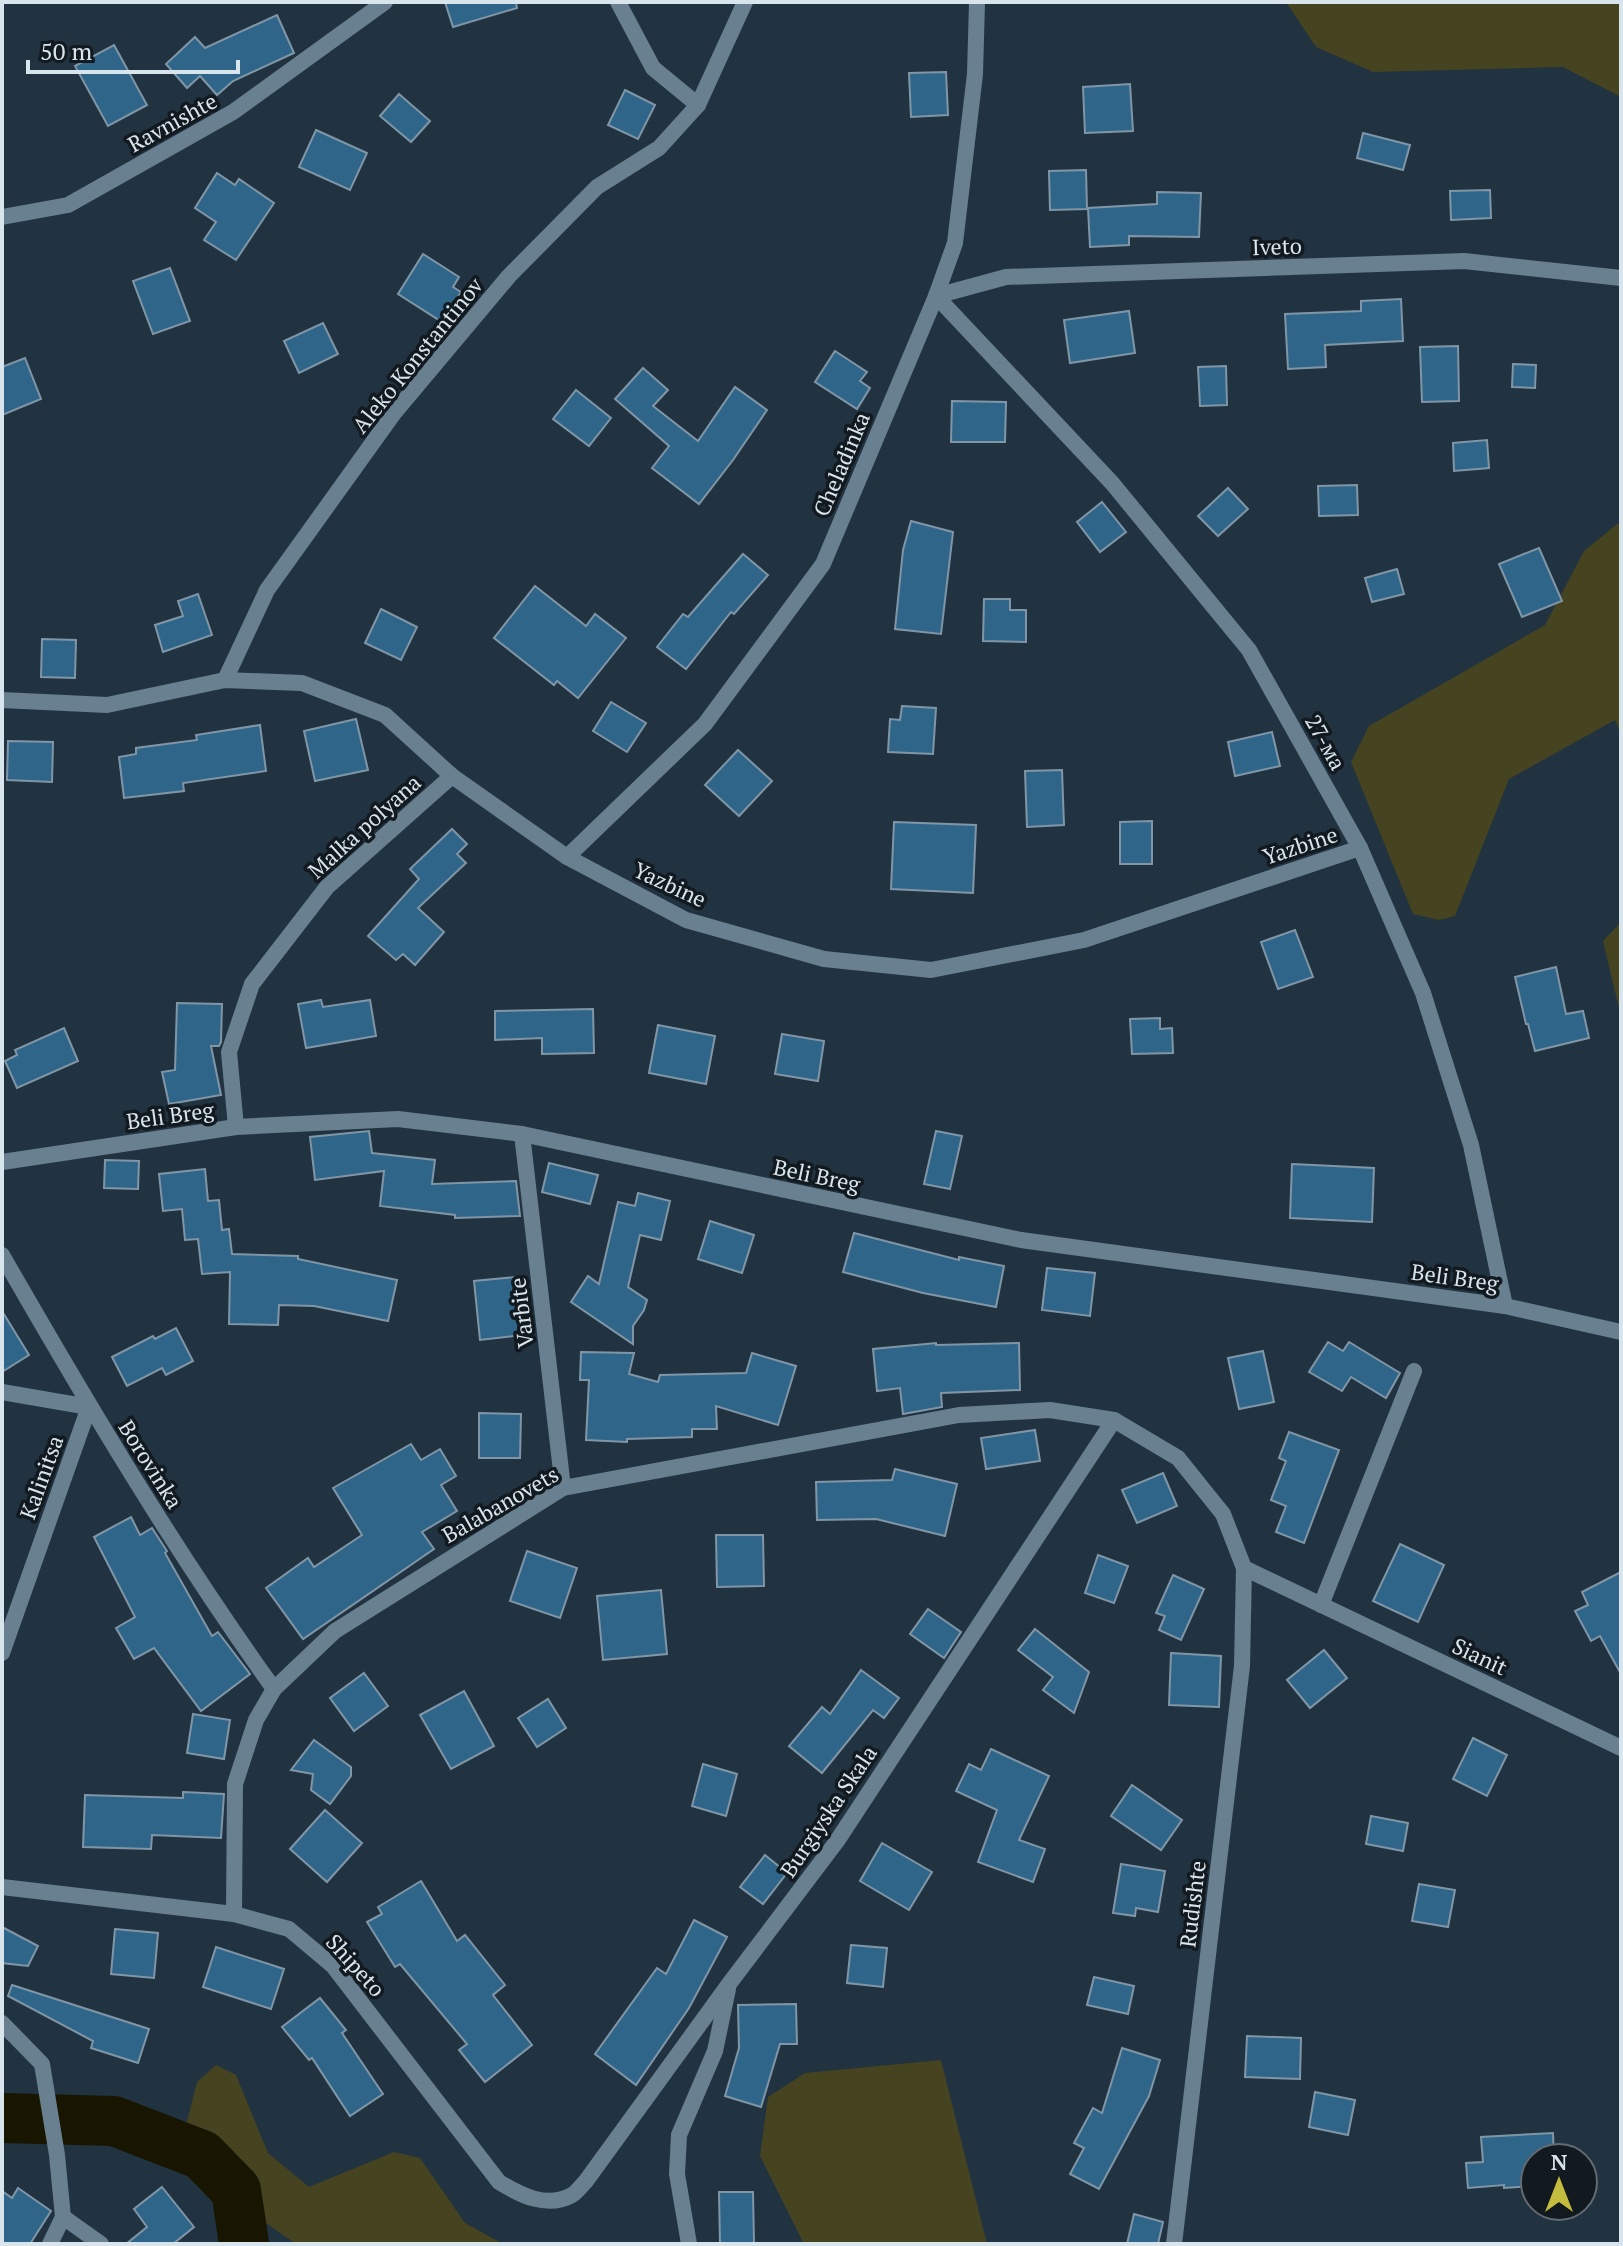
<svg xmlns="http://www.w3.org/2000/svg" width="1623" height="2246" viewBox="0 0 1623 2246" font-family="'PT Serif',serif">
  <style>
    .green { fill: #454320 }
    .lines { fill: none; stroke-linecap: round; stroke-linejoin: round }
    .river { stroke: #181600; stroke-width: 50 }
    .building { fill: #2f6589; stroke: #8096a6; stroke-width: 2 }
    .street { stroke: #698090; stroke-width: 16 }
    .labels { text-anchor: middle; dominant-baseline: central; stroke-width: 7; stroke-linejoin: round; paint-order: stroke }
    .street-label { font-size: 22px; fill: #d9e5ed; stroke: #121a20 }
  </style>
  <rect width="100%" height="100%" fill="#213341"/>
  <g class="green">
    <path d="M1286,2H1621V97L1563,67L1373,72L1316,47Z"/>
    <path d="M1621,521V734L1615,720L1509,779L1455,916L1439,920L1413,914L1351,762L1369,726L1545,625L1584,551Z"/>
    <path d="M1621,922V1017L1603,941Z"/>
    <path d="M941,2060L987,2244H804L760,2156L768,2097L805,2073Z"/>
    <path d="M216,2065L236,2075L268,2153L309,2187L394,2152L420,2158L465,2223L503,2244H296L177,2161L197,2082Z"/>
  </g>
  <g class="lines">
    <path class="river" d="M2,2118L114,2121L202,2155L236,2190L244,2244"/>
  </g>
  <g class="building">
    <path d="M445,2H516L517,8L453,27Z"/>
    <path d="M277,15L294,53L233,81L217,95L200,76L187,88L166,64L195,37L205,48Z"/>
    <path d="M114,45L147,105L108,126L75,66Z"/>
    <path d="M946,72L948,115L911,117L909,73Z"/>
    <path d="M1130,84L1133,131L1085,133L1083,87Z"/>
    <path d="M625,90L655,105L638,139L608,125Z"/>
    <path d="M399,94L430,121L411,142L380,116Z"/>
    <path d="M316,130L367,153L350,190L299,167Z"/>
    <path d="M1363,133L1410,145L1403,170L1357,158Z"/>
    <path d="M1086,170L1087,209L1050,210L1049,171Z"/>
    <path d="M217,173L235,185L239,179L274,203L236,260L204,240L216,222L195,208Z"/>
    <path d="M1490,190L1491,218L1451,220L1450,191Z"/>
    <path d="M1157,192L1201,193L1199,237L1129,236V245L1090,247L1088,208L1157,204Z"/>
    <path d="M423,254L459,277L453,287L461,292L442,322L398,294Z"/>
    <path d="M170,268L190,321L153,334L133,281Z"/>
    <path d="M1401,299L1403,341L1325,345L1326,367L1288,369L1285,314L1361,311V301Z"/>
    <path d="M1129,311L1135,353L1070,363L1064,320Z"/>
    <path d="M323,323L338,354L299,373L284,341Z"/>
    <path d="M1458,346L1459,401L1422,402L1420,347Z"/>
    <path d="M835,351L867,372L860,381L870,388L857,409L815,382Z"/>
    <path d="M25,358L41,399L2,415V367Z"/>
    <path d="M1513,364L1536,365L1535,388L1512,387Z"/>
    <path d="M1226,366L1227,405L1200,406L1198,367Z"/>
    <path d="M643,368L668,390L653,406L698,441L735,387L767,410L733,460L699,504L652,468L669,446L615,399Z"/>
    <path d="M576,390L611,418L589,446L553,419Z"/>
    <path d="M952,401L1006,402L1005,442H951Z"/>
    <path d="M1487,440L1489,468L1454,471L1453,443Z"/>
    <path d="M1357,485L1358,515L1319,516L1318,486Z"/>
    <path d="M1228,488L1248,509L1218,536L1198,516Z"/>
    <path d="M1102,502L1126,532L1100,552L1077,522Z"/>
    <path d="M911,521L953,532L941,634L895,629L903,550Z"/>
    <path d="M1539,548L1562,601L1522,617L1499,564Z"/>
    <path d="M743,554L768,575L734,614L731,612L686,669L657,647L683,614L688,617Z"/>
    <path d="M1397,569L1404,594L1372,602L1365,578Z"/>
    <path d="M535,586L586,626L595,614L626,638L578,698L557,681L554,685L494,638Z"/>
    <path d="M198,594L212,635L163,652L155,625L183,616L178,601Z"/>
    <path d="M984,599H1010V610H1026V642L983,641Z"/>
    <path d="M381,609L417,627L401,660L365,643Z"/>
    <path d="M42,639L76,640L75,678L41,677Z"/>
    <path d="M611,702L646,723L627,752L593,731Z"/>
    <path d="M902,706L936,708L933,754L888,752L890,719L900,720Z"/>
    <path d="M356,719L368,770L315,781L304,731Z"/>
    <path d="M260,725L266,771L183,783L184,791L124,798L119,757L136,754V748L197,740L196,735Z"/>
    <path d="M1272,732L1280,766L1235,776L1228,742Z"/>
    <path d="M8,741L53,742L52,782L7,780Z"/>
    <path d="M738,750L772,781L739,816L705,785Z"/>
    <path d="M1062,770L1064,825L1027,827L1025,771Z"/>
    <path d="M1152,821V864H1120V822Z"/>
    <path d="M894,822L976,825L973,893L891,889Z"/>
    <path d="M452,829L467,844L457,854L466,863L418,908L444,932L415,965L403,954L396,960L368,936L419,879L410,869Z"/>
    <path d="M1295,930L1313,977L1278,989L1261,942Z"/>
    <path d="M1556,967L1566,1014L1583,1011L1589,1038L1535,1051L1528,1024H1526L1515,977Z"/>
    <path d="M321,1000L323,1007L370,1000L376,1036L306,1048L298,1004Z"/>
    <path d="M177,1003L222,1004L221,1042L219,1046H211L221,1095L169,1104L162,1072L175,1070Z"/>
    <path d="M593,1009L594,1053L542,1054V1038L495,1040V1011Z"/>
    <path d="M1160,1018V1029L1172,1028L1173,1053L1132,1054L1130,1019Z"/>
    <path d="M658,1025L715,1036L706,1084L649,1073Z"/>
    <path d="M64,1028L78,1061L17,1088L5,1061L17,1055L15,1050Z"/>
    <path d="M782,1034L824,1041L818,1081L775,1074Z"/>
    <path d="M369,1131L372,1153L435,1160L432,1184L516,1181L520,1216L455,1218V1215L380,1206L384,1171L315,1180L310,1137Z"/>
    <path d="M936,1131L962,1136L950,1189L924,1184Z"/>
    <path d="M105,1160L139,1161L138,1189L104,1188Z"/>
    <path d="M549,1163L598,1175L590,1204L542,1192Z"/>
    <path d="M1292,1164L1374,1168L1372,1222L1290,1218Z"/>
    <path d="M205,1169L208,1201L219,1200L222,1230L229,1229L232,1254L298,1256V1259L397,1280L388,1321L314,1306L279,1305L278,1325L229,1324L230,1272L202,1274L198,1239L185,1240L182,1209L163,1211L159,1174Z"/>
    <path d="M638,1193L670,1201L661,1240L640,1235L628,1287L647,1300L644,1310L633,1326V1344L571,1302L588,1276L599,1284L618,1202L635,1206Z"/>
    <path d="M710,1221L754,1235L742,1273L698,1259Z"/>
    <path d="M854,1233L959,1260V1257L1004,1266L996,1307L923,1293L843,1272Z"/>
    <path d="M1047,1268L1095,1273L1090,1316L1042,1310Z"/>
    <path d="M516,1277L522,1335L480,1340L474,1281Z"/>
    <path d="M2,1311L29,1355L2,1372Z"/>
    <path d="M176,1328L193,1361L166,1375L162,1368L127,1386L112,1357L153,1336L155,1339Z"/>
    <path d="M1328,1342L1343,1351L1349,1342L1400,1373L1386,1398L1351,1377L1342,1391L1309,1372Z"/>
    <path d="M936,1343V1345L1019,1343L1020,1390L941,1393L942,1407L903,1414L900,1388L877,1391L873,1349Z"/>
    <path d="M1263,1351L1274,1402L1239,1409L1228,1358Z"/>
    <path d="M581,1352L634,1353L629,1374L658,1382L660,1375L746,1373L752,1353L796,1366L778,1425L716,1406L717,1429H692V1437L627,1439V1442L586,1440L589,1380H580Z"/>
    <path d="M479,1413L521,1414L520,1458H479Z"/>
    <path d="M1035,1430L1040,1461L986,1469L981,1438Z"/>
    <path d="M1289,1432L1339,1450L1304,1543L1276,1532L1286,1506L1271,1500L1286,1461L1279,1458Z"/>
    <path d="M411,1444L421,1460L440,1449L456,1476L441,1485L457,1511L422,1532L434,1549L303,1639L266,1588L308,1558L314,1567L362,1535L333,1488Z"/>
    <path d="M895,1469L957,1484L945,1536L876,1519L817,1520L816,1482L892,1480Z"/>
    <path d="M1163,1473L1177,1506L1137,1523L1122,1490Z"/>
    <path d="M131,1517L140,1535L152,1528L167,1551L165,1553L212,1636L218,1632L250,1674L201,1711L154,1648L134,1659L116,1628L135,1617L94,1537Z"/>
    <path d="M716,1535H763L764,1586L717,1587Z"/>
    <path d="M1400,1544L1444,1565L1418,1622L1373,1601Z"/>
    <path d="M527,1551L577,1568L560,1618L510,1601Z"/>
    <path d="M1098,1555L1128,1566L1114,1603L1085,1593Z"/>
    <path d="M1621,1572V1674L1600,1636L1591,1641L1575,1611L1588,1605L1582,1592Z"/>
    <path d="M1173,1575L1204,1589L1181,1640L1159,1630L1165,1616L1156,1613Z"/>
    <path d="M661,1590L667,1654L603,1660L597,1596Z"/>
    <path d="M928,1609L961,1632L944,1658L910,1634Z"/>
    <path d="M1035,1629L1089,1672L1074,1713L1043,1690L1053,1677L1018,1650Z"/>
    <path d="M1324,1650L1347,1678L1310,1708L1287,1680Z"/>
    <path d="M1171,1653L1221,1656L1219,1707L1169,1705Z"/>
    <path d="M861,1670L899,1698L884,1718L873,1710L822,1773L789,1746L822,1707L830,1714Z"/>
    <path d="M364,1673L388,1706L354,1731L330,1698Z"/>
    <path d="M464,1691L494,1746L451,1769L420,1715Z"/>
    <path d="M548,1699L566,1728L537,1747L518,1718Z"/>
    <path d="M193,1714L230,1720L224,1759L187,1753Z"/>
    <path d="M1473,1738L1507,1755L1487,1796L1453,1779Z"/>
    <path d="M314,1740L351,1767V1776L330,1804L311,1790L313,1774L291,1770Z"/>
    <path d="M991,1749L1049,1776L1019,1840L1045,1849L1033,1882L978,1862L997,1810L956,1791L969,1764L981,1770Z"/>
    <path d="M703,1764L737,1774L726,1816L692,1806Z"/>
    <path d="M1132,1785L1182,1820L1161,1850L1111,1816Z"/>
    <path d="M183,1792L224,1794L221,1838L152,1835L151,1849L83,1847L85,1795L183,1798Z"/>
    <path d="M325,1810L362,1843L327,1882L290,1849Z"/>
    <path d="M1371,1816L1408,1823L1403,1851L1366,1844Z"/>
    <path d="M882,1843L932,1872L909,1910L860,1881Z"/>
    <path d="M765,1855L787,1873L763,1904L740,1887Z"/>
    <path d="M1121,1864L1165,1871L1158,1912L1136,1908L1135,1916L1113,1913Z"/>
    <path d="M421,1881L457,1941L465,1935L505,1985L493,1995L532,2045L485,2082L459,2050L467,2044L400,1964L395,1967L367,1922L382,1914L378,1907Z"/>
    <path d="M1419,1884L1455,1890L1448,1927L1412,1921Z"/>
    <path d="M694,1920L727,1937L689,2008L636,2085L595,2054L657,1968L666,1974Z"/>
    <path d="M2,1927L38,1946L28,1966L2,1963Z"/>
    <path d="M115,1929L158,1933L154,1978L111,1974Z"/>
    <path d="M851,1945L887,1948L883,1987L847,1983Z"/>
    <path d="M216,1947L284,1969L271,2009L203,1987Z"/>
    <path d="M1094,1977L1134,1986L1128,2014L1087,2005Z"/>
    <path d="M12,1985L149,2029L138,2063L91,2048L93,2041L8,1996Z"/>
    <path d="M320,1998L346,2030L342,2033L383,2094L350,2116L312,2058L309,2060L282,2027Z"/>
    <path d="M796,2004L797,2044H780L761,2107L725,2096L739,2048L738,2005Z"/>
    <path d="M1247,2036L1301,2038L1300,2079L1245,2077Z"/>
    <path d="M1122,2048L1160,2060L1149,2096L1099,2189L1070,2174L1084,2148L1074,2143L1093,2108L1102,2113Z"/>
    <path d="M1315,2092L1355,2100L1348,2135L1309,2127Z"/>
    <path d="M1553,2133L1554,2158H1535V2186L1504,2188V2185L1468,2188L1466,2163L1483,2162L1481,2137Z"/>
    <path d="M162,2187L194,2227L173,2244H126L147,2227L134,2209Z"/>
    <path d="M18,2188L51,2211L30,2244H2V2191L12,2198Z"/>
    <path d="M719,2192H753L754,2243L720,2244Z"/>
    <path d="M1134,2214L1163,2222L1158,2244H1127Z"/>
  </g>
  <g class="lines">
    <g class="street">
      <path d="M618,2L653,68L698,105"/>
      <path d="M2,217L68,205L233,112L385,2"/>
      <path d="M225,680L267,590L394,413L509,276L597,187L659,148L698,105L745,2"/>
      <path d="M2,700L107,705L225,680L302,683L385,715L452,776L567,857L686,920L824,959L931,970L1084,940L1360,848"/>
      <path d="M567,857L705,724L823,564L936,296L955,243L975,74L977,2"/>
      <path d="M236,1127L229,1052L252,984L327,887L452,776"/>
      <path d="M522,1134L563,1488"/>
      <path d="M2,1162L236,1127L398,1119L522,1134L1021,1240L1505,1306L1621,1332"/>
      <path d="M2,1255C87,1403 174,1550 274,1689"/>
      <path d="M1505,1306L1471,1145L1423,993L1360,848L1249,650L1112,483L936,296L1006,277L1464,261L1621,278"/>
      <path d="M2,1392L89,1407L2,1653"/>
      <path d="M1321,1605L1414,1371"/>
      <path d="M2,1887L234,1914L289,1929L333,1966L499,2182C520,2195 547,2209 572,2195C577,2192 582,2185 586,2181L729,1984L837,1841L1114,1420"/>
      <path d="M234,1914L235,1784L256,1720L274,1689L335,1631L563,1488L959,1415L1050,1410L1114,1420L1178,1458L1223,1514L1244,1568L1621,1748"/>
      <path d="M2,2023L42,2064L57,2155L63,2217L50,2244"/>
      <path d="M63,2217L101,2244"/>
      <path d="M689,2244L677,2174L679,2135L715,2051L728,1989"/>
      <path d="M1174,2244L1242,1666L1244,1568"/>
    </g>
  </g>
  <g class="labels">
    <g class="street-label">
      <text transform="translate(172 122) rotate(-29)">Ravnishte</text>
      <text transform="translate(1277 246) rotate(-2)">Iveto</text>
      <text transform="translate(417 355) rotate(-51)">Aleko Konstantinov</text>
      <text transform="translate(841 464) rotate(-67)">Cheladinka</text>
      <text transform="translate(1326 742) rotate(61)">27-ма</text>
      <text transform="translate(364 826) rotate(-42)">Malka polyana</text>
      <text transform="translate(1300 845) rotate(-18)">Yazbine</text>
      <text transform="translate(670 884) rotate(25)">Yazbine</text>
      <text transform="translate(170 1115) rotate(-8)">Beli Breg</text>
      <text transform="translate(817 1175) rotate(12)">Beli Breg</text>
      <text transform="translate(1455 1277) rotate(8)">Beli Breg</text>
      <text transform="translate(521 1313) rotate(-97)">Varbite</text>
      <text transform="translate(151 1464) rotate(58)">Borovinka</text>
      <text transform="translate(41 1477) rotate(-70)">Kalinitsa</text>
      <text transform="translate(500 1504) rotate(-30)">Balabanovets</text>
      <text transform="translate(1480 1656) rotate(25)">Sianit</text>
      <text transform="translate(828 1811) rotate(-56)">Burgiyska Skala</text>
      <text transform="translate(1192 1904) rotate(-83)">Rudishte</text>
      <text transform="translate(356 1965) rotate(48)">Shipeto</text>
    </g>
  </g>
  <rect width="1623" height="2246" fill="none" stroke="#d9e5ed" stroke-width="8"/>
  <g transform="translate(1559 2182)"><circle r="38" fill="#121a20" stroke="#626b72" stroke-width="2"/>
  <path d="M0-6L14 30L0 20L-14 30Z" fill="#c4bc3e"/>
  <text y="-12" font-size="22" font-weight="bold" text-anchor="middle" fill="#d9e5ed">N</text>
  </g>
  <path d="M28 60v12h210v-12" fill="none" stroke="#d9e5ed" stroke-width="4"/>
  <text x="40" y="60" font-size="24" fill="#d9e5ed" stroke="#121a20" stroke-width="6" paint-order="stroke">50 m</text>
</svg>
